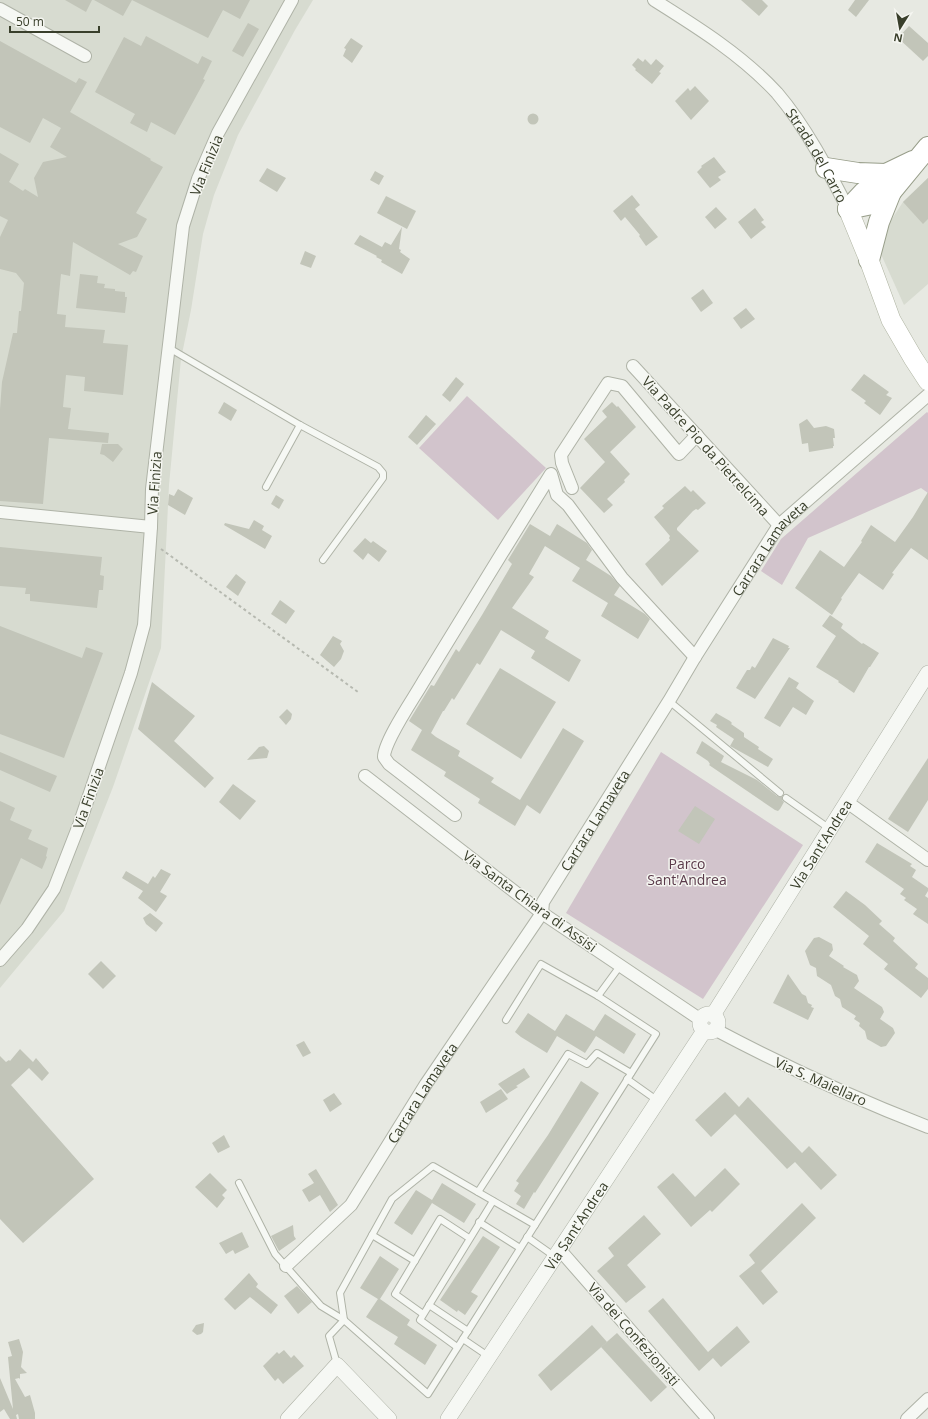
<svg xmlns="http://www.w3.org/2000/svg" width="928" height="1419" viewBox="0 0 928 1419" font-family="'Open Sans',sans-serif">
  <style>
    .built { fill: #d7dbd0 }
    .green { fill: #d2c4cc }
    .building { fill: #c2c5b9 }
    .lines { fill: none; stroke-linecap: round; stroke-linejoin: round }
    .service-casing { stroke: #afb3a7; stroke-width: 8 }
    .minor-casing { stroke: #afb3a7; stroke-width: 14 }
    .tertiary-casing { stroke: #afb3a7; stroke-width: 16 }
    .primary-casing { stroke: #afb4a2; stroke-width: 20 }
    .trunk-casing { stroke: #989e8a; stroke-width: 22 }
    .path { stroke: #b6b9b0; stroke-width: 2; stroke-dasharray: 3 3; stroke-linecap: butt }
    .service { stroke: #f6f8f4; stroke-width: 6 }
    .minor { stroke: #f6f8f4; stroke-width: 12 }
    .tertiary { stroke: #f6f8f4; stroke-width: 15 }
    .primary { stroke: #fff; stroke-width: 19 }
    .trunk { stroke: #fff; stroke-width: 20 }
    .labels { text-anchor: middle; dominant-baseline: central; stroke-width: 3; stroke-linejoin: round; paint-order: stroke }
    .street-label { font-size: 14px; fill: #393f2b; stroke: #f5f6f1 }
    .park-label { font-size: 14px; fill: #5a3a4a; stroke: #f5f6f1 }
  </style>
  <rect width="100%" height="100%" fill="#e7e9e2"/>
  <g class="built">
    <path d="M0,0H313L295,30L238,135L214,195L203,234L191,310L181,359L169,485L161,648L113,787L64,911L0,988Z"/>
    <path d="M928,178V284L904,305L880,252L888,225L903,202Z"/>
  </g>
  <g class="green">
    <path d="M467,396L546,468L498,520L419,448Z"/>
    <path d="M927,412L928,413V493L921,488L808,538L782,585L761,571L781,539Z"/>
    <path d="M661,752L803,845L703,999L566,913Z"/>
  </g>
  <g class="building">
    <path d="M65,0H92L86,12Z"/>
    <path d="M94,0H250L240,19L223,10L208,38L132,0L123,16Z"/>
    <path d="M741,0H762L768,6L759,16Z"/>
    <path d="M855,0H869L856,17L848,10Z"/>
    <path d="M248,23L259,29L243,57L232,51Z"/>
    <path d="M909,26L928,43V56L923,61L898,38Z"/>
    <path d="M146,36L198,64L202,56L212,61L203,79L205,80L175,135L151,122L147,132L130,123L135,114L95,92L124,37L141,46Z"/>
    <path d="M351,38L363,46L352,63L343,56L346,49L344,48Z"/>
    <path d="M0,41L76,83L79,78L87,82L70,112L151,159L150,160L163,167L136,213L147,219L137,237L118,244L143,256L136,272L133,271L130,275L73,242L70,276L61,274L57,314L66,315L65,327L105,330L103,343L128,345L123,395L84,391L85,377L66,375L63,407L71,408L68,429L109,433L108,443L49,438L43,504L0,501V409L2,382L13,333H17L19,311H21L24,283L16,273L0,269V237L8,220L0,216V153L19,164L9,182L23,191L25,189L38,197L34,178L43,162L67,157L50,147L61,128L43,118L30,143L0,127Z"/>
    <path d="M638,58L643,62L645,59L651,65L656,59L664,66L659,72L661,73L652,84L635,70L636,69L632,65Z"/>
    <path d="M695,86L709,101L691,120L675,101L688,88L690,91Z"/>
    <circle cx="533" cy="119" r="5.5"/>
    <path d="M714,157L726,172L718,177L721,180L710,188L697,172L702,167L701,166Z"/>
    <path d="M267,168L286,178L277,192L259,181Z"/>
    <path d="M375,171L384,176L379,185L370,180Z"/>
    <path d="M928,178V219L923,224L903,202Z"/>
    <path d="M632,195L640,205L635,209L658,237L646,246L639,236L640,235L625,217L621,221L613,211Z"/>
    <path d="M386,196L416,211L407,229L377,213Z"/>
    <path d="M716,207L727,219L715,229L705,217Z"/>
    <path d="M755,208L764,220L761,222L766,227L751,239L738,222Z"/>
    <path d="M402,227L399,249L401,250L400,252L410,259L402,274L381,262L382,260L376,257L377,256L354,244L360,235L382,247L385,242L391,245Z"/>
    <path d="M305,251L316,256L311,268L300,264Z"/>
    <path d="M80,274L98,276L97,283L105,284L104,288L115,289V291L125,292V297H127L125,313L76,308Z"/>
    <path d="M703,289L713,303L701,312L691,298Z"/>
    <path d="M746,308L755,319L741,329L733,318Z"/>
    <path d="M864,374L889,392L886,395L892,398L880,415L864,403L866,401L851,390Z"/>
    <path d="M456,377L464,384L450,402L442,395Z"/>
    <path d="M224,402L237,410L231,421L218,413Z"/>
    <path d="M612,402L617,407L618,406L636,427L610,452L630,474L624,480L625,482L607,499L613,505L604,513L580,488L605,462L584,439L607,417L602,411Z"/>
    <path d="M426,415L436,424L417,445L408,437Z"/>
    <path d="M807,419L814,428L826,426L834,429L835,438H833L834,446H833V448L809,452L808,443L802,444L799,424Z"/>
    <path d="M102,444H118L123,449L113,462L104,455L100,454Z"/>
    <path d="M685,486L691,492L693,490L706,503L698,510L696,509L693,511L677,528V530L699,551L662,586L645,564L670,540L669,538L670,536L654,517L664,508L662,506Z"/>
    <path d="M178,489L193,498L185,515L168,505L169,494L174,496Z"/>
    <path d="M928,492V560L911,548L892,573L894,574L883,590L859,573L841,598L842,599L832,615L795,588L820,550L844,567L862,542L861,541L871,525L895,542L913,517Z"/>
    <path d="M276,495L284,500L279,509L271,504Z"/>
    <path d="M254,520L264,526L262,530L272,536L265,549L224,525L225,523L249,529Z"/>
    <path d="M530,524L550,536L557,524L587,543L592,550L586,560L611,576L620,586L614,595L645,614L650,619L638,639L601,616L608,603L572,581L580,568L545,546L529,574L534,577L512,608L549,631L545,638L581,660L569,682L531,658L535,651L501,630L480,665L477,663L454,700L452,698L444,711H443L431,733L436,737L460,751L458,756L494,778L491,782L520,800L563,728L584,741L540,814L527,805L515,826L478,803L480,799L444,776L446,772L411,750L422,730L409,721L431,685L434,686L456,649L459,652L482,615L512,564L508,560Z"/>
    <path d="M365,538L371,543L373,541L387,551L379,562L368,553L363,560L353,551Z"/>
    <path d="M0,547L102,557L100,575L104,576L103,590H99L97,608L30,601V594H25L26,588L0,586Z"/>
    <path d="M236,574L246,582L238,596L226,587Z"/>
    <path d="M280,600L295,611L286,624L271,614Z"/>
    <path d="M830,615L843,624L841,628L862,644L863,643L879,653L870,667H869L854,693L838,682L839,681L816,667L836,636L822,626Z"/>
    <path d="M0,626L82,658L86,647L103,653L64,758L0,734Z"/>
    <path d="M333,636L342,641L340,644L344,651L341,659L334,667L320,655Z"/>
    <path d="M773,638L789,646L788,648H790L755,699L736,688L747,670H750L752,666L755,668Z"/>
    <path d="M500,668L556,702L521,759L466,724Z"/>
    <path d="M789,677L799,683L796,688L814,701L806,715L793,707L780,727L764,718Z"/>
    <path d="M152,682L195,716L174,741L214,778L205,788L138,729Z"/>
    <path d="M287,709L292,714L291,719L286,725L279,717Z"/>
    <path d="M716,713L730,721L732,723L731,724L744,733V737L759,747L758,749L773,759L768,767L730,746L734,739L716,727L717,725L710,721Z"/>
    <path d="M702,741L724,756L721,762L757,780L777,796L782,797V800L784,802L780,809L778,811L775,810L709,765L710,764L708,761L696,753Z"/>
    <path d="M264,746L269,751L267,758L247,760L259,747Z"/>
    <path d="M0,752L57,776L50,792L0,770Z"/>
    <path d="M928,758V800L908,832L888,819Z"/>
    <path d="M233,784L256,801L240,820L219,802Z"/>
    <path d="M0,801L15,808L10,820L32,830L28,839L48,848L46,856L47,857L42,869L21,858L0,905Z"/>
    <path d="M695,806L715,819L699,844L678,831Z"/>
    <path d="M877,843L912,864L910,866L916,870L912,877L928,888V891L925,896L928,898V924L913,914L917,909L904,900L906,898L900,894L904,889L865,862Z"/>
    <path d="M161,869L171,874L160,892L167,896L156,912L138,898L143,891L122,878L126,871L148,884L153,876L155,878Z"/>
    <path d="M846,891L865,905L882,921L879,924L895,938L893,941L918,964L915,968L928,978V989L921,998L884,969L888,964L863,944L869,936L833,907Z"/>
    <path d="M150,913L163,923L156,932L146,924L143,918Z"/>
    <path d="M819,937L832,944L833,950L829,956L844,966L843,967L857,975L859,981L854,988L882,1007L884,1012L880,1019L893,1028L895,1033L886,1046L881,1047L867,1039L865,1031L859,1026L860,1023L854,1019L856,1016L842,1007L840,999L835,996L831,985L817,976L816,968L810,965L805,951L814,938Z"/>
    <path d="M101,961L116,976L103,989L88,974Z"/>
    <path d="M788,974L802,994L806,996L808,1003L812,1005L811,1007L814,1008L808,1020L773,1003Z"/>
    <path d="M528,1013L555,1031L566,1014L594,1031L605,1014L636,1034L624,1054L596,1036L585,1053L557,1036L547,1053L521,1037L515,1032Z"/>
    <path d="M304,1041L311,1053L303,1057L296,1045Z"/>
    <path d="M20,1049L33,1062L36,1058L49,1073L42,1081L29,1068L11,1085L94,1179L23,1243L0,1219V1056L6,1062L9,1060L10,1061Z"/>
    <path d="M524,1068L530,1077L516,1086L518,1087L507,1094L498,1084Z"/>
    <path d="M581,1081L599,1093L535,1193L534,1192L524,1209L516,1204L521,1196L514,1191L519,1183L516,1181L548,1135Z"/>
    <path d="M501,1089L508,1099L486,1113L480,1102Z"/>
    <path d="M725,1092L739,1107L748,1097L802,1153L809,1146L837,1175L821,1190L795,1162L787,1169L735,1114L711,1137L695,1120Z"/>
    <path d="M334,1093L342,1104L330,1112L323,1100Z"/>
    <path d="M224,1135L230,1147L218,1153L212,1143Z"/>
    <path d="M725,1168L740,1184L712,1212L710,1210L691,1227L657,1187L673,1173L695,1197Z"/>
    <path d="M316,1169L338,1205L330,1212L320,1195L309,1202L302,1190L314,1183L308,1174Z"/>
    <path d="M210,1173L227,1190L222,1195L225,1198L217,1208L195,1187Z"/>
    <path d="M442,1183L476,1204L464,1223L432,1203L412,1235L394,1223L416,1190L432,1200Z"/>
    <path d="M802,1203L816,1218L761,1271L778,1292L763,1305L739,1276L755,1263L749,1255Z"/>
    <path d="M644,1215L661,1234L627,1265L646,1287L626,1303L597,1271L614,1256L608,1248Z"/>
    <path d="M293,1225L294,1236L296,1239L279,1251L271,1236Z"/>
    <path d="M242,1232L249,1247L235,1254L233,1250L226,1254L219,1243Z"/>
    <path d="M483,1236L500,1247L471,1292L478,1296L465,1315L458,1310L457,1312L440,1300Z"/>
    <path d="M380,1256L399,1269L380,1299L410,1320L407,1325L437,1345L425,1365L394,1344L398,1337L366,1317L378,1299L360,1288Z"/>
    <path d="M249,1273L258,1284L256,1287L278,1305L271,1314L250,1297L235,1310L224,1299Z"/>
    <path d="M297,1286L312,1302L298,1314L284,1296Z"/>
    <path d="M663,1298L708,1352L737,1326L750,1342L721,1367L713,1358L699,1371L648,1311Z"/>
    <path d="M204,1323L203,1332L201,1334L197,1335L192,1331L196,1325Z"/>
    <path d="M592,1325L607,1342L551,1391L538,1375Z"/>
    <path d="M617,1333L667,1387L651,1402L601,1347Z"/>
    <path d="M19,1339L23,1352L21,1367L27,1373L20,1374V1379L19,1378L15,1379L25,1397L30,1395L35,1413V1419H19L18,1414L16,1415L17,1419H10L4,1409L0,1412V1378L13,1409L8,1357L12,1356L8,1342Z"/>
    <path d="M284,1350L291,1358L294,1355L304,1366L283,1384L278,1378L275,1381L263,1366L277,1352L279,1354Z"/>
  </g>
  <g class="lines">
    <g class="service-casing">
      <g id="service">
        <path d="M169,348L300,425L378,467L383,473V478L323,560"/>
        <path d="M266,487L300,425"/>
        <path d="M669,701L780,793"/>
        <path d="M786,798L830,829"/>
        <path d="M598,996L620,966"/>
        <path d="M627,1079L658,1101"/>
        <path d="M239,1183L275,1254L321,1306L344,1320"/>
        <path d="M478,1192L568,1054L587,1064L597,1053L631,1073"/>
        <path d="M479,1222L520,1248"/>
        <path d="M372,1235L415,1261"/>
        <path d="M527,1237L554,1256"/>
        <path d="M429,1305L468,1331"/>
        <path d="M423,1314L395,1294L440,1219L469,1238"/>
        <path d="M344,1320L340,1293L392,1199L433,1166L535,1225"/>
        <path d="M463,1339L488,1356"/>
        <path d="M457,1347L420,1320L493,1201"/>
        <path d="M337,1364L329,1336L344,1320L428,1394L656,1034L598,996L541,964L506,1020"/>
      </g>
    </g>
    <g class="minor-casing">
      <g id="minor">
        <path id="s1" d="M654,0C697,27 742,55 777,93C806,127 828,170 848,209"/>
        <path d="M0,9L85,56"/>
        <path d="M633,366L779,525"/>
        <path d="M572,488L562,463L561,455L608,383L622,386L679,454L697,435"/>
        <path d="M0,512L151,527"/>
        <path d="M365,776L542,913L701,1020"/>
        <path d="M847,802L928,860"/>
        <path d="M455,815L389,764L384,757C384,741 414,698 423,682C465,613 508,543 551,474L557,495L568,505L622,578L695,657"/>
        <path d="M0,960L27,929L54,889L79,825L131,673L144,625L151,527L152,489L183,226L198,179L218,133L292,0"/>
        <path d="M716,1030C784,1066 856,1099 928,1127"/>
        <path d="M560,1250L708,1419"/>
        <path id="s2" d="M286,1266L351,1205L426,1084L542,913L543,902L669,701L695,657L779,525L928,395"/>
        <path d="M907,1419L928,1399"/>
      </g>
    </g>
    <g class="tertiary-casing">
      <g id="tertiary">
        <circle cx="709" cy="1023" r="9"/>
        <path id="s3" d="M713,1015L928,673"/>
        <path d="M288,1419L337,1365L389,1419"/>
        <path id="s4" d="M448,1419L704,1031"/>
      </g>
    </g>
    <g class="primary-casing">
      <path id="primary" d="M848,209L869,260L891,320L913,358L928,381"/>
    </g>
    <g class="trunk-casing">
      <g id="trunk">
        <path d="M826,168L858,173L886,174"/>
        <path d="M848,209L872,204L891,192L928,147"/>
        <path d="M848,209L863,193L886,174L913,161"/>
        <path d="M869,260L879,222L891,192"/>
      </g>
    </g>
    <path class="path" d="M161,549L358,692"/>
    <use href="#service" class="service"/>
    <use href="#minor" class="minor"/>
    <use href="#tertiary" class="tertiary"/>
    <use href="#primary" class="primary"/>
    <use href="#trunk" class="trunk"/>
  </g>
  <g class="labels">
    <g class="street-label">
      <text stroke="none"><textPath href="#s1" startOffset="229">Strada del Carro</textPath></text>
      <text transform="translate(206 165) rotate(-68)">Via Finizia</text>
      <text transform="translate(706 446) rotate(48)">Via Padre Pio da Pietrelcima</text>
      <text transform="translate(154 483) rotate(-86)">Via Finizia</text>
      <text stroke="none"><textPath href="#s2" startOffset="870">Carrara Lamaveta</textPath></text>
      <text transform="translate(88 798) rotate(-70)">Via Finizia</text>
      <text stroke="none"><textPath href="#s2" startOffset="546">Carrara Lamaveta</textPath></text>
      <text stroke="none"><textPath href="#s3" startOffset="202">Via Sant'Andrea</textPath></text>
      <text transform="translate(530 901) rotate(36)">Via Santa Chiara di Assisi</text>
      <text transform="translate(821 1081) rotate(24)">Via S. Maiellaro</text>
      <text stroke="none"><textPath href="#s2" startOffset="222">Carrara Lamaveta</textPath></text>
      <text stroke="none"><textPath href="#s4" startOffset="232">Via Sant'Andrea</textPath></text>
      <text transform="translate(634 1334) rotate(49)">Via dei Confezionisti</text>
    </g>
    <g class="park-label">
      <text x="687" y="863">Parco<tspan x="687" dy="16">Sant'Andrea</tspan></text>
    </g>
  </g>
  <g transform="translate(900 28) rotate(191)" stroke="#f5f6f1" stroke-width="3" paint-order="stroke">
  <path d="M0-3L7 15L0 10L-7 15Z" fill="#393f2b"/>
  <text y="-6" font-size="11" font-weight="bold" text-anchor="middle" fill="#393f2b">N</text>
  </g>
  <path d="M10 26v6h89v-6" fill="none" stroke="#393f2b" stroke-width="2"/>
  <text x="16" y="26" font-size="12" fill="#393f2b" stroke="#f5f6f1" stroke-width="3" paint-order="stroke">50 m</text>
</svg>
